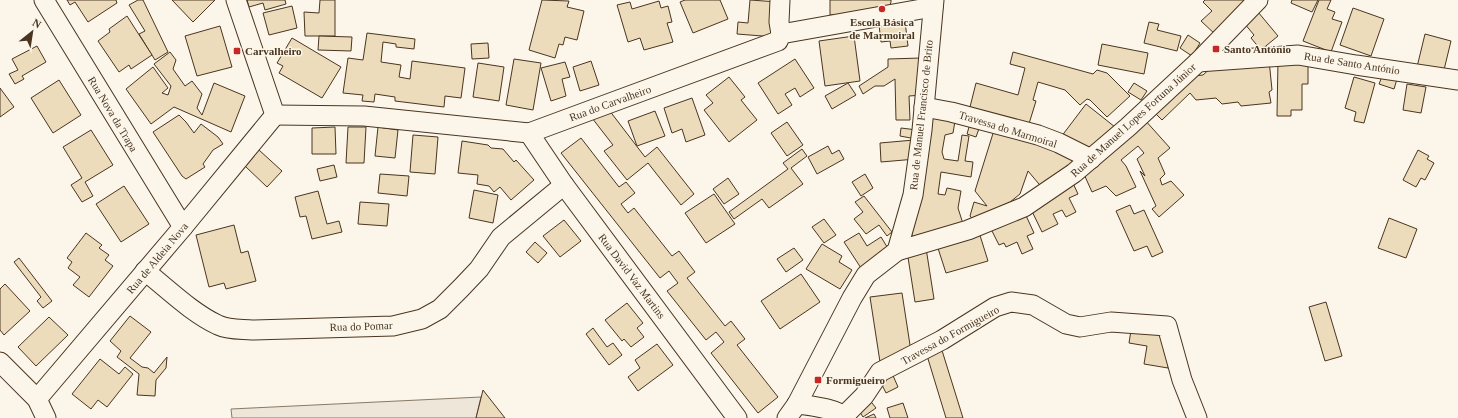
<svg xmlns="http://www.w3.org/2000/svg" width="1458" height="418" viewBox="0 0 1458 418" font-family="'Times New Roman',serif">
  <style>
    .green { fill: #ede6d9; stroke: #887966 }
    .building { fill: #ecdcbc; stroke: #4a3520 }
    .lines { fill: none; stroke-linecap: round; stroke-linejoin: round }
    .minor-casing { stroke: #4a3520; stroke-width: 21 }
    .minor { stroke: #fbf6e9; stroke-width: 19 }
    .poi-dot { fill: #c62828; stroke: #fbf6e9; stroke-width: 1.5 }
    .labels { text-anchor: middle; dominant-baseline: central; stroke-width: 3; stroke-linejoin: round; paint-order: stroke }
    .poi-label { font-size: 11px; font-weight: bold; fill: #4a3520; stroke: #fbf6e9; text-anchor: start }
    .street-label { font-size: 11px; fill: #4a3520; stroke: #fbf6e9 }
  </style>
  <rect width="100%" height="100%" fill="#fbf6e9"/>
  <path class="green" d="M481,397L476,418H232L231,409Z"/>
  <g class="building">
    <path d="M67,0H116L117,3L88,22L75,2L70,5Z"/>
    <path d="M138,0H143L168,52L155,60L139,34L145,31L129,5Z"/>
    <path d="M172,0H215L193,22Z"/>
    <path d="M247,0H285L286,4L265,10L263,3L249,7Z"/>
    <path d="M320,0H335V36H305L304,12L319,13Z"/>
    <path d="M542,0L569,1L567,7L584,11L577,40L565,37L563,45L559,44L555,58L529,50Z"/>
    <path d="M685,0H720L728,19L693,33L680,2Z"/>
    <path d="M750,0L778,2L775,37L737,34L738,22L748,23Z"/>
    <path d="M830,0H891V2L887,14L830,15Z"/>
    <path d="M1205,0H1243L1247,3L1216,35L1201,21L1212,11L1203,2Z"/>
    <path d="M1292,0H1318L1312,12L1291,3Z"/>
    <path d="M1319,0H1331L1327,9L1335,12L1332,19L1342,22L1331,52L1303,41Z"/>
    <path d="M659,1L661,8L668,6L672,22L667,23L673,42L644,50L640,38L628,42L617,5L630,2L632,9Z"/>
    <path d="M292,6L297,28L269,35L263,13Z"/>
    <path d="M1353,8L1384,19L1371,56L1340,45Z"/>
    <path d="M1258,12L1278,36L1261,50L1251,38L1254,35L1244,23Z"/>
    <path d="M904,13L908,46L891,48L890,41L881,42L879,25Z"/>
    <path d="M127,16L152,55L131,69L129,65L119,72L98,41L110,32L109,29Z"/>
    <path d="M1149,22L1159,24L1157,30L1181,36L1177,51L1144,43Z"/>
    <path d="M220,26L232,67L197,76L185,36Z"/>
    <path d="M367,33L415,39L414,49L396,47V44L383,42L381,62L401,65L399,77L410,79L412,61L465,68L461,98L445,96L444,107L395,101V97L375,94L374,102L362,101L363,95L343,93L348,58L363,60Z"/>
    <path d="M1425,34L1451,41L1443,74L1417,67Z"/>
    <path d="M1188,35L1200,43L1192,56L1180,48Z"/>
    <path d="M319,36L352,37L351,51L318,50Z"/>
    <path d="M854,36L860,81L825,86L819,41Z"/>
    <path d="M292,38L341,67L322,98L279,73L283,66L277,63Z"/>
    <path d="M488,43L489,58L472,59L471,44Z"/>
    <path d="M1102,44L1148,53L1144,74L1098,65Z"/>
    <path d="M37,46L46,62L22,76L24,79L15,84L9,74L18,70L12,59Z"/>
    <path d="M170,52L176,60L173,69L185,86L192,81L202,94L197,108L202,115L214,83L245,96L231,132L174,107L151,124L126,89L153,67L168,88L162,93L168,95L171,86L154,64Z"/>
    <path d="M1013,52L1093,74L1097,70L1107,73L1130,96L1107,117L1090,100L1087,99L1080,105L1065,90L1038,82L1033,100L1036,101L1028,127L969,111L976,83L1018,95L1025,68L1010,64Z"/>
    <path d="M921,58L923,95L909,96L910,120H896L895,79L884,86H875L863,94L859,86L888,67V59Z"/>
    <path d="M514,59L541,63L533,110L506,105Z"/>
    <path d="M795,59L814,88L800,97L795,88L785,94L792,105L778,114L758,83Z"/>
    <path d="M1269,60L1272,90L1269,92L1271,103L1241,106L1238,102L1222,104L1216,98L1196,100L1190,93L1162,120L1151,109L1184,77L1203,75L1213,66Z"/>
    <path d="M1278,60H1308V84H1302V110H1291V116H1277Z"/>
    <path d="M591,61L599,85L580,91L573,67Z"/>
    <path d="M565,62L570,77L562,79L566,96L551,101L541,68Z"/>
    <path d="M478,63L504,67L499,101L473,97Z"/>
    <path d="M1383,74L1397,79L1394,89L1379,84Z"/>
    <path d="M729,77L745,97L741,100L757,120L729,142L704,110L713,103L706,95Z"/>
    <path d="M1354,77L1375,83L1364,123L1354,121L1356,112L1345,108Z"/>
    <path d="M59,80L81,115L53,133L31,98Z"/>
    <path d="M848,83L856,95L832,109L825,96Z"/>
    <path d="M1134,83L1147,91L1141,100L1128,92Z"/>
    <path d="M1407,84L1426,87L1421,113L1403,110Z"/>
    <path d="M0,88L14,107L0,117Z"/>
    <path d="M692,98L705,135L686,142L682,129L672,133L664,108Z"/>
    <path d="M1086,104L1115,127L1093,155L1061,137Z"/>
    <path d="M606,106L645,157L657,147L694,194L681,205L648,163L627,180L604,151L613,145L592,118Z"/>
    <path d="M931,110L956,115L953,133L945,135L942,152L944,159L958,161L962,135L969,136L965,161L973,162L971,177L941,172L938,194L945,195L947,188L961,191L958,208L964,227L915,243L910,230Z"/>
    <path d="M655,111L665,136L637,146L628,121Z"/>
    <path d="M179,115L186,122L194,133L201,124L218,137L223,144L213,150L203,164L205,167L186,179L182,176L153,132Z"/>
    <path d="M1144,119L1170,148L1158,158L1165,174L1160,179L1162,185L1171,181L1184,195L1159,217L1152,209L1156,206L1140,171L1145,176L1137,159L1144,153L1138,146L1121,160L1126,166L1136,187L1116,196L1106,186L1092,192L1083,172Z"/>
    <path d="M971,120L981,123L976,137L967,134Z"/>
    <path d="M787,122L803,145L787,156L771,133Z"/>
    <path d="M335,127L336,154H312V128Z"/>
    <path d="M348,127H366L364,163H346Z"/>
    <path d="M378,127L398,130L395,158L375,156Z"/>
    <path d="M995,127L1087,155L1044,190L1028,171L1020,194L979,227L970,216L974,202L987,206L975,191Z"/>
    <path d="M901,128L917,130L916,139L900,136Z"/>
    <path d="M91,130L113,165L85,182L93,196L82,202L71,185L82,178L63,147Z"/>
    <path d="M413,135L438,137L435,174L410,172Z"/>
    <path d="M581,138L619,187L626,182L635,193L621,204L628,213L634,208L672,256L679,251L695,272L687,278L725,326L731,321L745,339L737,345L778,397L758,413L711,353L724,342L716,332L706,340L667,291L678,283L669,271L660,278L561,153Z"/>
    <path d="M914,140L916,159L881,162L880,143Z"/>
    <path d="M462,141L488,145L491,148L503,149L514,162L516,160L534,180L511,200L500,187L494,192L489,186L477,184L478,175L458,173Z"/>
    <path d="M828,146L832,154L839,150L844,159L817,174L808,157Z"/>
    <path d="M802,149L807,156L791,168L803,184L769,208L762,199L734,219L729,212L788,169L783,163Z"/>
    <path d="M259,150L282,171L267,187L245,166Z"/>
    <path d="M1418,150L1429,156L1427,159L1434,163L1425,180L1421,178L1416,187L1403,180Z"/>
    <path d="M334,165L337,177L320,181L317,169Z"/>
    <path d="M380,174L409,176L407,196L378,193Z"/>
    <path d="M865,174L873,188L861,196L852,182Z"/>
    <path d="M728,178L739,194L724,204L713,189Z"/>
    <path d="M1072,181L1078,194L1069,198L1076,212L1066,217L1062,210L1053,214L1058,224L1042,232L1028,203Z"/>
    <path d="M124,186L149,224L121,242L96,204Z"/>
    <path d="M474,190L498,195L493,223L469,218Z"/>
    <path d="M318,191L327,224L339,221L342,232L312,239L306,216L300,217L295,197Z"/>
    <path d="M714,194L735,224L706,243L685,213Z"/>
    <path d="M864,196L892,232L887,236L879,225L866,234L854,219L863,212L855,202Z"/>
    <path d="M360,202L389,204L387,226L358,224Z"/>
    <path d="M1130,205L1134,214L1144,210L1163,252L1152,257L1147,246L1134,251L1116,211Z"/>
    <path d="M1023,209L1034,233L1027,236L1033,249L1022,254L1017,242L1006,247L1004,243L999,245L989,225Z"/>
    <path d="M1389,218L1417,229L1406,258L1378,248Z"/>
    <path d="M824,219L836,235L824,243L812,227Z"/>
    <path d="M564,220L581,241L560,257L543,236Z"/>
    <path d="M234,225L241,253L248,251L256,281L226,289L224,283L209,287L196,235Z"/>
    <path d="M978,229L988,261L946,273L936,242Z"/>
    <path d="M86,233L102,245L99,248L109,255L105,260L113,266L89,297L73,285L80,277L68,268L72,262L67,258Z"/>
    <path d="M859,233L867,246L881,237L889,250L861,268L844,242Z"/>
    <path d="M535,242L547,253L538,263L526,252Z"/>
    <path d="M822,244L842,256L839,262L852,270L840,289L806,269Z"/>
    <path d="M794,248L803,260L786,272L777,259Z"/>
    <path d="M926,248L934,299L915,302L907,251Z"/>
    <path d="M19,258L52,301L43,308L37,301L41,297L14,262Z"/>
    <path d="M801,274L820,302L780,329L761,301Z"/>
    <path d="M5,284L30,311L4,335L0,330V289Z"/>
    <path d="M902,293L912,358L880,362L870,297Z"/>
    <path d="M1326,302L1342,356L1325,361L1309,307Z"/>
    <path d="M627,303L643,323L637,328L644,337L631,347L624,339L622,341L605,320Z"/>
    <path d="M130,316L151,332L130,358L142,367L148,368L154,373L167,357L166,368L156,380L155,396L137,395L139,374L117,357L121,351L110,341Z"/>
    <path d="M49,317L68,335L36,366L18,347Z"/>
    <path d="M1132,324L1174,331L1168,368L1144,364L1147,346L1129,343Z"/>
    <path d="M593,328L607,347L613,343L622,355L609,365L586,334Z"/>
    <path d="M657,344L673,365L638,391L628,377L640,368L635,360Z"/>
    <path d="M940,344L963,418H946L925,349Z"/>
    <path d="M100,359L119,374L125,367L133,374L107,407L98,400L91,409L72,394Z"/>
    <path d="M891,371L898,387L886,393L878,377Z"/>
    <path d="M483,390L505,418H476Z"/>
    <path d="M868,398L876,408L863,417L856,406Z"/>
    <path d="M903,403L908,418H890L887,408Z"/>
    <path d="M874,414L876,418H865Z"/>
  </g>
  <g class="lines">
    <g class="minor-casing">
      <g id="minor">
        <path d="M44,0L183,227"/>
        <path d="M236,0L275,115"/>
        <path d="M780,0L779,22L781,34"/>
        <path d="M781,34L933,7"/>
        <path d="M1198,62L1298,55L1356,65L1458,80"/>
        <path d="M924,107L951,112L1038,135L1059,143L1091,159"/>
        <path d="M275,115L364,116L529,133L778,41L781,34"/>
        <path d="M529,133L564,185L737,418"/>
        <path d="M897,251L913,195L922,130L934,0"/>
        <path d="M145,271C168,289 192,313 218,325C228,330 241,329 252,330L393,326L422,319L440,309L461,288L479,269L501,237L564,185"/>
        <path d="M0,362L37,399L46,418"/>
        <path d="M37,399L183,227L275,115"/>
        <path d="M797,404C810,406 837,408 846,418"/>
        <path d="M844,416L864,396L880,372L942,340L995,307L1011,302L1033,305L1066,324L1080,327L1111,322L1167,326L1182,380L1197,418"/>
        <path d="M787,418L797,404L852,298L866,275L897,251L968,230L1024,207L1074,173L1128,127L1198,62L1258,0"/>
      </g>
    </g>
    <use href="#minor" class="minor"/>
  </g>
  <g class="poi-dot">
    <circle cx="882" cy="9" r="4"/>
    <rect x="1212" y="45" width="8" height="8" rx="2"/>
    <rect x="233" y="47" width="8" height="8" rx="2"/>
    <rect x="814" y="376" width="8" height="8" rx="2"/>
  </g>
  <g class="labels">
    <g class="poi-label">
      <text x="882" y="22" text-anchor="middle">Escola Básica<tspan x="882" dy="13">de Marmoiral</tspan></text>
      <text x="1224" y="49">Santo António</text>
      <text x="245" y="51">Carvalheiro</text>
      <text x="826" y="380">Formigueiro</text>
    </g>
    <g class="street-label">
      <text transform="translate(1352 63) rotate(9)">Rua de Santo António</text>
      <text transform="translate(610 103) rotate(-20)">Rua do Carvalheiro</text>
      <text transform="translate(113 114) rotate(59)">Rua Nova da Trapa</text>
      <text transform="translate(921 115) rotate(-84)">Rua de Manuel Francisco de Brito</text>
      <text transform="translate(1133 120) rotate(-42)">Rua de Manuel Lopes Fortuna Júnior</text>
      <text transform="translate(1008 129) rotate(17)">Travessa do Marmoiral</text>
      <text transform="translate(157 258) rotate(-50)">Rua de Aldeia Nova</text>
      <text transform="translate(632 276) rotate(53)">Rua David Vaz Martins</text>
      <text transform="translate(361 326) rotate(-2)">Rua do Pomar</text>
      <text transform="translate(950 335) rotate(-29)">Travessa do Formigueiro</text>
    </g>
  </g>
  <g transform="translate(32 32) rotate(30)" stroke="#fbf6e9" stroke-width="3" paint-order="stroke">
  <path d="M0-3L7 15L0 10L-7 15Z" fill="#4a3520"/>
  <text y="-6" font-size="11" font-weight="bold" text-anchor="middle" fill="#4a3520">N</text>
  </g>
</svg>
